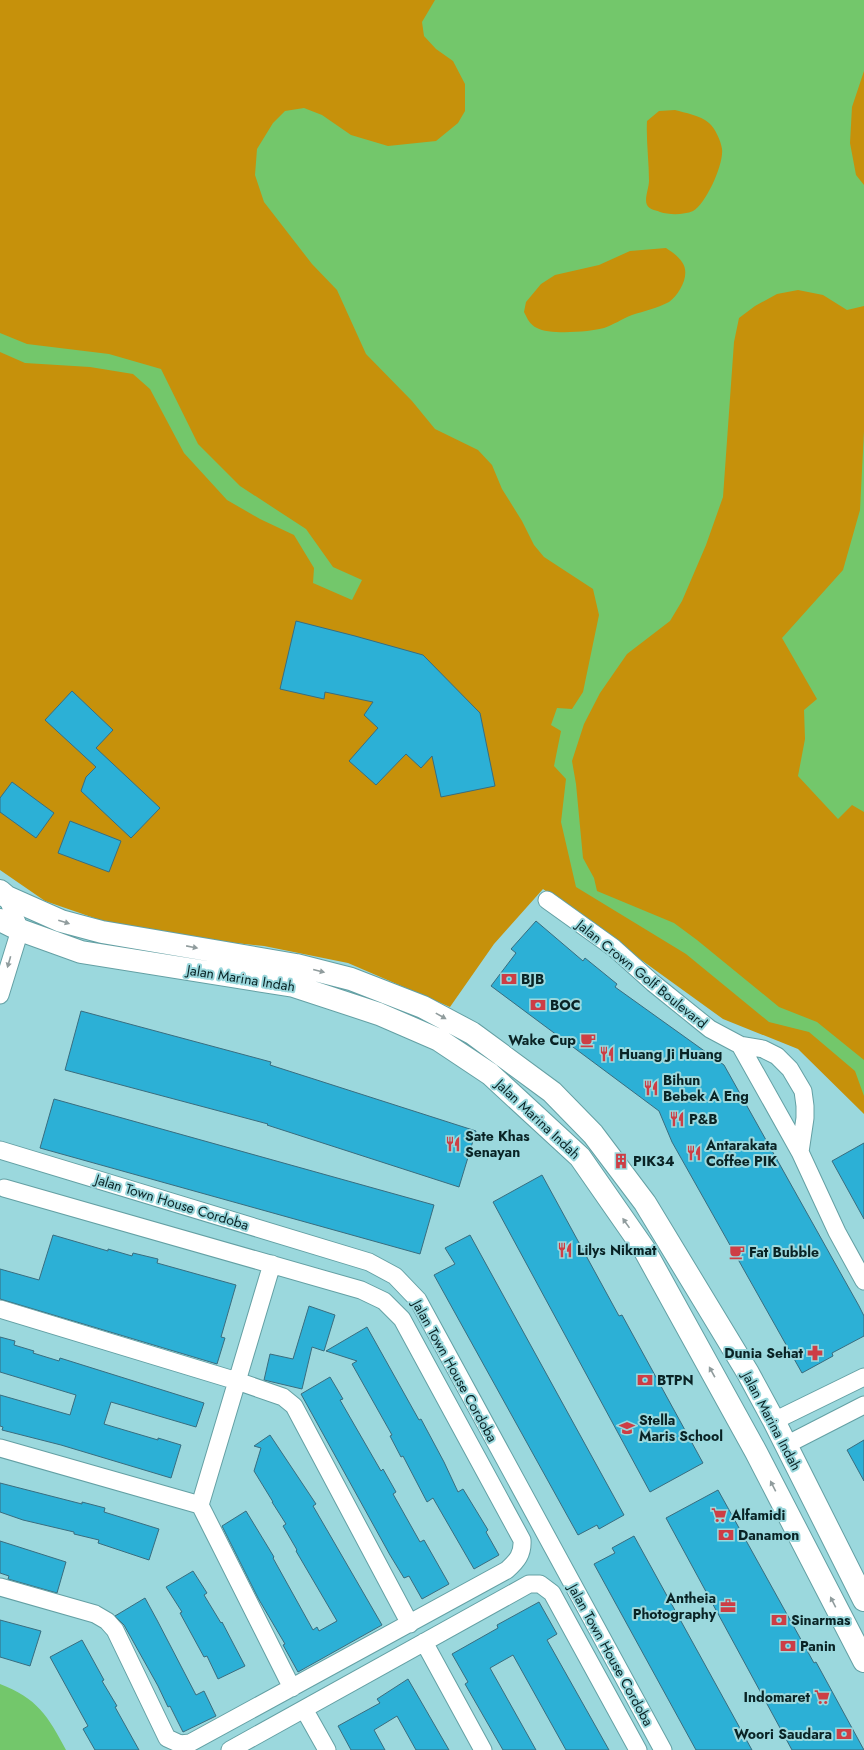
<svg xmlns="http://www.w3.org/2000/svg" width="864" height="1750" font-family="Jost,sans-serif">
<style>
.green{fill:#c6910b}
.water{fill:#73c76b;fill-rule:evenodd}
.building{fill:#2cb0d6;stroke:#396d7f}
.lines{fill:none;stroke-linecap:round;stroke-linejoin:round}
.street-casing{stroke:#64a0a4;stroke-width:19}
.secondary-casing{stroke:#64a0a4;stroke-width:24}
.street{stroke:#fff;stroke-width:17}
.secondary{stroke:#fff;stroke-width:22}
.oneway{fill:#909c9d}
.labels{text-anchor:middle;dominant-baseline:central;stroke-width:4;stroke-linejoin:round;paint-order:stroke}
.street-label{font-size:14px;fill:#092325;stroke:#9bd8dd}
.poi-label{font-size:14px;font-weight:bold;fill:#092325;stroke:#9bd8dd;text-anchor:start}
</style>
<rect width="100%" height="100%" fill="#9bd8dd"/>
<path class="green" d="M0,0H864V1114L798,1049L723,1019L543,889L494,944L450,1007L348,963L264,946L217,941L194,936L132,931L45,901L0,870Z"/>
<path class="water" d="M435,0H864V71L852,107L850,143L856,175L864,185V306L847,310L823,295L798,290L777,294L755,306L739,318L734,342L723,497L706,545L682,601L670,621L627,654L600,693L584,724L572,761L576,784L583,858L594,878L597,891L674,923L697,940L779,1007L817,1022L864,1060V1096L855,1071L809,1032L769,1022L686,954L576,887L561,822L566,779L554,766L561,731L551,725L557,708L572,709L583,692L599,615L593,589L544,557L534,545L522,521L502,489L492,465L478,450L435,429L412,401L366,354L337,290L312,264L264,202L255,175L257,149L273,123L285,111L304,108L322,115L351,135L388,146L436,141L458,123L465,111V84L453,61L436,49L424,36L422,22ZM675,110C685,113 700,115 709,123C715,128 721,141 722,149C724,164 706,204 693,211C684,215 669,215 660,212C656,210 650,210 647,205C644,199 649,188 649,181C649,161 646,141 647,121L659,111ZM666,248C672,252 678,256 682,262C691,274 680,294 669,302C658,308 644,311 632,315C622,319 613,325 604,328C590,332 549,335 537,328C530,325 527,318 524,312L526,302L541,284L555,275L599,265L630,251Z
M0,333L27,344L109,354L161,369L198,444L240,486L306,529L333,567L362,580L352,600L313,583L314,568L294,535L260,519L227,500L184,453L150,389L133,374L90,367L25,363L0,352Z
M864,431V812L852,805L838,819L798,776L805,739L804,710L817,699L782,638L843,570L860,510Z
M0,1684C37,1698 48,1716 66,1750H0Z"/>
<path class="building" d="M296,621L355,636L423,655L480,713L495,786L441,797L432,756L421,768L406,754L376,785L349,761L378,728L364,715L373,702L325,692L324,699L280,689Z
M72,691L113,730L96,748L160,808L131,838L81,791L86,777L96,767L45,720Z
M12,782L54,813L36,838L0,812V798Z
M70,821L121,841L109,872L58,853Z
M536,921L583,961L585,958L617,984L615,987L724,1065L859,1306L864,1316V1336L832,1353L833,1356L802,1373L672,1142L659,1111L491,986L516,953L511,949Z
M81,1011L271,1062L270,1065L476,1131L459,1187L267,1125L268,1124L65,1070Z
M54,1099L434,1205L420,1254L40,1148Z
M864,1143V1219L832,1161Z
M542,1175L619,1316L622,1315L703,1463L650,1492L493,1202Z
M53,1235L108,1251V1249L132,1256L133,1253L158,1259L157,1263L236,1285L221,1337L225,1338L217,1364L0,1299V1269L39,1280Z
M470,1235L624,1515L599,1529L597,1525L578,1535L434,1275L455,1264L445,1248Z
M309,1306L335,1315L324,1351L312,1347L302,1389L264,1380L270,1354L293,1359Z
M367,1327L419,1420L421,1419L444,1462L458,1492L463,1489L488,1530L486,1532L499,1555L474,1569L433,1498L427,1502L403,1456L401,1457L390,1436L392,1435L352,1364L357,1361L326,1351Z
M0,1337L15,1341L14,1345L34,1351L33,1353L59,1361L60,1358L204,1403L196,1427L111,1402L104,1424L158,1440V1438L181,1445L171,1478L61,1445L2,1430L3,1427L0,1426V1395L70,1415L76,1395L0,1372Z
M330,1377L343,1399L340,1400L381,1471L383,1469L396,1492L393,1494L420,1542L424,1540L449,1584L422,1599L409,1576L404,1578L390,1555L301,1394Z
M270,1435L316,1504L313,1506L327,1530L382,1625L298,1672L283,1645L285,1644L258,1598L222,1526L246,1511L274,1557L273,1558L313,1630L317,1627L319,1631L337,1621L296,1551L297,1550L283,1526L286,1524L272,1502H273L254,1471L261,1448L254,1446Z
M864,1440V1481L847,1450Z
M0,1483L82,1504V1502L105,1508L104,1512L159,1529L149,1560L98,1543L99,1540L74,1534V1532L23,1520L0,1512Z
M718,1490L814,1663L816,1662L864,1750H792L666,1518Z
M634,1536L752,1750H696L594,1564L615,1553L612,1548Z
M0,1541L66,1562L57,1593L8,1579L9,1576L0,1573Z
M193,1571L207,1593L204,1595L221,1623L222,1622L245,1666L218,1679L207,1656L204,1657L180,1613L182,1612L166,1587Z
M145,1598L157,1620L196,1695L204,1691L216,1716L183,1732L170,1706L168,1707L158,1686L124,1625L115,1616Z
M539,1602L557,1634L547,1640L609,1750H566L513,1655L490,1668L536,1750H503L465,1684L468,1682L452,1654L498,1628L497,1625Z
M0,1620L41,1631L30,1666L0,1657Z
M82,1640L104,1680L102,1681L117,1706L115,1707L139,1750H95L83,1729L88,1726L50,1657Z
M408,1679L449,1750H416L397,1716L374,1730L385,1750H351L338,1726L380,1703L377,1699Z"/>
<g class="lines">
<defs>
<path id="street" d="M547,900L614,948L653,983L710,1029L740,1045L763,1049L777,1056L790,1069L803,1091L805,1106V1118L800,1152L837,1232L864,1281
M0,995L20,930L7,897
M740,1045L800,1152
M0,1150L369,1262L395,1276L418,1300L663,1750
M0,1309L237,1381L283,1397L294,1406L410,1624
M774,1421L864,1377
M786,1445L864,1405
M0,1448L200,1505L272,1264
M200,1505L292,1688
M0,1587L95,1614L107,1621L115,1630L167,1738L180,1744L190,1743L507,1570C517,1561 523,1554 522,1540L402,1319L384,1301L361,1290L4,1188
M424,1642L483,1750
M304,1709L327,1750
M230,1750L529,1584H540L552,1593L638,1750"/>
<path id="secondary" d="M0,891L7,897L61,921L102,932L296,965L351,979L423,1007L472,1033L552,1092L593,1134L645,1203L748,1373L774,1421L864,1600
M0,920L20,930L81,952L294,986L379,1014L439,1040L490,1074L580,1157L644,1249L756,1452L864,1661"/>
</defs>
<use href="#street" class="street-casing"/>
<use href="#secondary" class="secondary-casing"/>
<use href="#street" class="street"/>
<use href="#secondary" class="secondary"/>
</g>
<defs><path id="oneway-solid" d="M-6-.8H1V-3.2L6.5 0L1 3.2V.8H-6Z"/></defs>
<g class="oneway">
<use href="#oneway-solid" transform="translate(64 922) rotate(17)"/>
<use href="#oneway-solid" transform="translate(192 947) rotate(11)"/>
<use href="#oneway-solid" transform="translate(9 962) rotate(106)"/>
<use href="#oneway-solid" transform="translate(319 971) rotate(14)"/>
<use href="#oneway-solid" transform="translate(441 1016) rotate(29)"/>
<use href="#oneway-solid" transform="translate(626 1223) rotate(-125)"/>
<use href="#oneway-solid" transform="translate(712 1372) rotate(-119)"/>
<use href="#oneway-solid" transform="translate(773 1486) rotate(-117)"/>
<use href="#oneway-solid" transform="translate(833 1602) rotate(-117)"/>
</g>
<defs>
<symbol id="bank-bare" viewBox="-9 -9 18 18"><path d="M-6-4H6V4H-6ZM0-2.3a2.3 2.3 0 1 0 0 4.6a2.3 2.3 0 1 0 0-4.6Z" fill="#cd3e45" stroke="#9bd8dd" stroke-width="2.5" paint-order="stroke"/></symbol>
<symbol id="cafe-bare" viewBox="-9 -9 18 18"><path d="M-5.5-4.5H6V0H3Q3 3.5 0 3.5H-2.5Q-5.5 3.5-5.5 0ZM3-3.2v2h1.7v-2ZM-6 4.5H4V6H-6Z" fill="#cd3e45" stroke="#9bd8dd" stroke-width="2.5" paint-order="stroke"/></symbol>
<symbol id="restaurant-bare" viewBox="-9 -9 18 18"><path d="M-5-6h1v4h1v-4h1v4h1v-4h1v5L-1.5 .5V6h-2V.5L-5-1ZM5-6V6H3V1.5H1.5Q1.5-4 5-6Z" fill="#cd3e45" stroke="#9bd8dd" stroke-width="2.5" paint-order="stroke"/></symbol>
<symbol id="building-bare" viewBox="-9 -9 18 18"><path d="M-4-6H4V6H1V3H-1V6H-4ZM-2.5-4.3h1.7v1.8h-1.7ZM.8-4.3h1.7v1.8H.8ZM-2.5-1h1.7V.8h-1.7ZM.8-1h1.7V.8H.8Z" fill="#cd3e45" stroke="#9bd8dd" stroke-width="2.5" paint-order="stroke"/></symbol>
<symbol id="pharmacy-bare" viewBox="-9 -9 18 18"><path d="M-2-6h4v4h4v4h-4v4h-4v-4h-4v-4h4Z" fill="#cd3e45" stroke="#9bd8dd" stroke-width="2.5" paint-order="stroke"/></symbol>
<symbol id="school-bare" viewBox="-9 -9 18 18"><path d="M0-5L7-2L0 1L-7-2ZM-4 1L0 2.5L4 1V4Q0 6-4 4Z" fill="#cd3e45" stroke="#9bd8dd" stroke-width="2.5" paint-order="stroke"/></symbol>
<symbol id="supermarket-bare" viewBox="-9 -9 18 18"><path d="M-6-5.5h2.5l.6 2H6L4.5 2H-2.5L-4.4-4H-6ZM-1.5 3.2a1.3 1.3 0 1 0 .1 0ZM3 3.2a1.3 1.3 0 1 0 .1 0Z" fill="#cd3e45" stroke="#9bd8dd" stroke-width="2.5" paint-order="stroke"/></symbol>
<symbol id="office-bare" viewBox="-9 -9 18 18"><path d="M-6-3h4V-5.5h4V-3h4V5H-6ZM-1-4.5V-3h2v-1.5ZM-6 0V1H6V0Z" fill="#cd3e45" stroke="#9bd8dd" stroke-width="2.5" paint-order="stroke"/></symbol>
</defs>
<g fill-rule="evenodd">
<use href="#bank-bare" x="498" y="968" width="22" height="22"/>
<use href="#bank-bare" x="527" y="994" width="22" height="22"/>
<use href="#cafe-bare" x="577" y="1029" width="22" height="22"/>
<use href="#restaurant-bare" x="596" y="1043" width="22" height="22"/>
<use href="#restaurant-bare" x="640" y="1077" width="22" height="22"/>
<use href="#restaurant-bare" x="666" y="1108" width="22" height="22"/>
<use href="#restaurant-bare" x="442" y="1133" width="22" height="22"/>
<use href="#restaurant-bare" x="683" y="1142" width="22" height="22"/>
<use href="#building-bare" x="610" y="1150" width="22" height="22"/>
<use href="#restaurant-bare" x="554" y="1239" width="22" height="22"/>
<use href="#cafe-bare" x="726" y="1241" width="22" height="22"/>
<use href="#pharmacy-bare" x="804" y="1342" width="22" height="22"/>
<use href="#bank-bare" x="634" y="1369" width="22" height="22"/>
<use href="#school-bare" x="616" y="1417" width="22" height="22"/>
<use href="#supermarket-bare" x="708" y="1504" width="22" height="22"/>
<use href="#bank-bare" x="715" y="1524" width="22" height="22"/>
<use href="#office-bare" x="717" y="1595" width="22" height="22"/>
<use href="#bank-bare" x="768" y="1609" width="22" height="22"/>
<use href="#bank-bare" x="777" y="1635" width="22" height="22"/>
<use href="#supermarket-bare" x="811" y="1686" width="22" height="22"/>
<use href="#bank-bare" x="833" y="1723" width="22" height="22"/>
</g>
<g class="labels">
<g class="street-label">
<text transform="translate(642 974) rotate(39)">Jalan Crown Golf Boulevard</text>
<text transform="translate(241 978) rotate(9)">Jalan Marina Indah</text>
<text transform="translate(538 1119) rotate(43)">Jalan Marina Indah</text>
<text transform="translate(172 1202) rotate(17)">Jalan Town House Cordoba</text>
<text transform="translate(455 1371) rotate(61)">Jalan Town House Cordoba</text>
<text transform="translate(772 1421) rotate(62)">Jalan Marina Indah</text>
<text transform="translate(611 1655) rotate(61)">Jalan Town House Cordoba</text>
</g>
<g class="poi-label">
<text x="521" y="979">BJB</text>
<text x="550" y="1005">BOC</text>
<text x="576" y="1040" text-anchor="end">Wake Cup</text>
<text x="619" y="1054">Huang Ji Huang</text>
<text x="663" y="1080">Bihun<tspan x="663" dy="16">Bebek A Eng</tspan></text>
<text x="689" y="1119">P&amp;B</text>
<text x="465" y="1136">Sate Khas<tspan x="465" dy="16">Senayan</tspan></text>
<text x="706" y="1145">Antarakata<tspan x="706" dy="16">Coffee PIK</tspan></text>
<text x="633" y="1161">PIK34</text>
<text x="577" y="1250">Lilys Nikmat</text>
<text x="749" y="1252">Fat Bubble</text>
<text x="803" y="1353" text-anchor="end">Dunia Sehat</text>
<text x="657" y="1380">BTPN</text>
<text x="639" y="1420">Stella<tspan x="639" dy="16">Maris School</tspan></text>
<text x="731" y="1515">Alfamidi</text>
<text x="738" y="1535">Danamon</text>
<text x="716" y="1598" text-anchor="end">Antheia<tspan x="716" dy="16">Photography</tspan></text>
<text x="791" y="1620">Sinarmas</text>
<text x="800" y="1646">Panin</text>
<text x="810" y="1697" text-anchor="end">Indomaret</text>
<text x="832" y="1734" text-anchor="end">Woori Saudara</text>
</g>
</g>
</svg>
